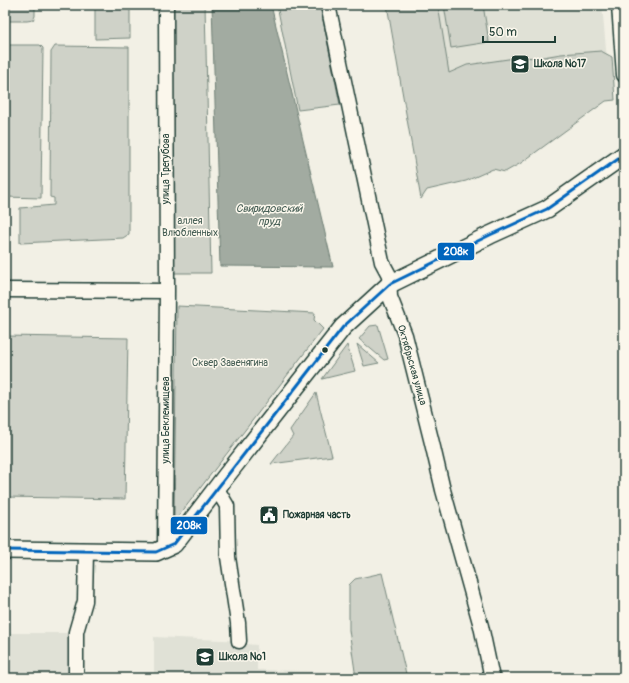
<svg xmlns="http://www.w3.org/2000/svg" width="629" height="683" font-family="Pangolin,sans-serif">
<style>
.built{fill:#e0e1d6}
.green{fill:#cfd2c8;stroke:#77887e}
.water{fill:#a2aba1;stroke:#6e7f75}
.lines{fill:none;stroke-linecap:round;stroke-linejoin:round}
.minor-casing{stroke:#1f3d34;stroke-width:17}
.major-casing{stroke:#1f3d34;stroke-width:20}
.minor{stroke:#fbf7ec;stroke-width:14}
.major{stroke:#fbf7ec;stroke-width:17}
.bus-1-casing{stroke:#fbf7ec;stroke-width:6}
.bus-1{stroke:#0065bd;stroke-width:3}
.bus-dot{fill:#1f3d34;stroke:#fbf7ec;stroke-width:1.5}
.labels{text-anchor:middle;dominant-baseline:central;stroke-width:3;stroke-linejoin:round;paint-order:stroke}
.poi-label{font-size:10px;font-weight:bold;fill:#1f3d34;stroke:#fbf7ec;text-anchor:start}
.street-label{font-size:10px;fill:#1f3d34;stroke:#fbf7ec}
.park-label{font-size:10px;fill:#425b52;stroke:#fbf7ec}
.water-label{font-size:11px;font-style:italic;fill:#465e55;stroke:#fbf7ec}
.line-badge{stroke:#fbf7ec;stroke-width:1.5}
.badge-label{font-size:11px;text-anchor:middle;font-weight:bold;fill:#fff}
</style>
<rect width="100%" height="100%" fill="#f2f0e5"/>
<filter id="ink" filterUnits="userSpaceOnUse"><feTurbulence type="fractalNoise" baseFrequency=".025" numOctaves="2"/><feDisplacementMap in="SourceGraphic" scale="8" xChannelSelector="R" yChannelSelector="G"/><feConvolveMatrix kernelMatrix="1 2 1 2 8 2 1 2 1" color-interpolation-filters="sRGB"/></filter>
<g filter="url(#ink)">
<path class="built" d="M433,5H602L607,60L450,118Z
M5,633H68V678H5Z
M154,637L245,641V644L257,645V670L343,672L369,678H154Z"/>
<path class="green" d="M5,5H35V16L33,20L27,21H5Z
M95,5H130V38L95,39Z
M169,5H205L211,273H169Z
M277,5H320L340,105L298,110Z
M387,5H438L449,73L467,65L522,57L537,58L561,54L601,51L612,57L615,100L606,101L521,163L505,172L493,169L466,181L427,190L421,199Z
M444,5H483L489,42L451,48Z
M5,45H40L43,48L41,198L5,197Z
M55,46L129,47V234L123,238L20,243V208L54,205V198L50,197L51,52Z
M177,306L315,313L314,320L323,329L174,522Z
M378,325L388,359L384,360L359,339L370,326Z
M5,336L128,338L125,499L5,497Z
M357,344L379,363L364,366Z
M347,345L355,371L322,379Z
M316,393L332,456L271,464L293,436L290,430Z
M382,573L407,678H356L349,630V585L355,579Z
M464,673L480,674V678H465Z"/>
<path class="water" d="M212,5H271L333,267L220,266Z"/>
<g class="lines">
<defs>
<path id="minor" d="M328,5L382,262L389,275L390,297L405,335L432,443L443,490L481,626L492,678
M619,5L624,75
M5,290L167,291
M217,489L227,506L228,557L238,623L239,641
M165,549L167,291L166,5
M76,678V632L85,601L86,551"/>
<path id="major" d="M5,550L156,552L174,544L226,476L343,327L390,284L490,235L547,209L624,155"/>
</defs>
<use href="#minor" class="minor-casing"/>
<use href="#major" class="major-casing"/>
<use href="#minor" class="minor"/>
<use href="#major" class="major"/>
<defs>
<path id="bus-1" d="M5,550L156,552L174,544L343,327L390,284L490,235L547,209L624,155"/>
</defs>
<use href="#bus-1" class="bus-1-casing"/>
<use href="#bus-1" class="bus-1"/>
</g>
</g>
<defs>
<symbol id="school-square" viewBox="-11 -11 22 22"><rect x="-9" y="-9" width="18" height="18" rx="4" fill="#1f3d34" stroke="#fbf7ec"/><path d="M0-5L7-2L0 1L-7-2ZM-4 1L0 2.5L4 1V4Q0 6-4 4Z" fill="#fff"/></symbol>
<symbol id="civic-square" viewBox="-11 -11 22 22"><rect x="-9" y="-9" width="18" height="18" rx="4" fill="#1f3d34" stroke="#fbf7ec"/><path d="M-.6-6.5H3V-4.5H.6V-3L4-1V1h2V6H-6V1h2V-1L-.6-3ZM-1.2 2.5V6h2.4V2.5Z" fill="#fff"/></symbol>
</defs>
<g fill-rule="evenodd">
<use href="#school-square" x="509" y="53" width="22" height="22"/>
<use href="#civic-square" x="258" y="504" width="22" height="22"/>
<use href="#school-square" x="194" y="646" width="22" height="22"/>
</g>
<circle class="bus-dot" cx="325" cy="350" r="3.5"/>
<g class="labels">
<g class="poi-label">
<text x="534" y="64">Школа №17</text>
<text x="283" y="515">Пожарная часть</text>
<text x="219" y="657">Школа №1</text>
</g>
<g class="street-label">
<text transform="translate(166 169) rotate(-90)">улица Трегубова</text>
<text transform="translate(412 365) rotate(74)">Октябрьская улица</text>
<text transform="translate(166 420) rotate(-90)">улица Беклемищева</text>
</g>
<g class="park-label">
<text x="190" y="221">аллея<tspan x="190" dy="12">Влюбленных</tspan></text>
<text x="230" y="363">Сквер Завенягина</text>
</g>
<g class="water-label">
<text x="269" y="208">Свиридовский<tspan x="269" dy="13">пруд</tspan></text>
</g>
</g>
<g class="line-badge">
<rect x="437" y="242" width="38" height="19" rx="4" fill="#0065bd"/>
<rect x="170" y="516" width="38" height="19" rx="4" fill="#0065bd"/>
</g>
<g class="badge-label">
<text x="456" y="255">208к</text>
<text x="189" y="529">208к</text>
</g>
<rect width="629" height="683" fill="none" stroke="#fbf7ec" stroke-width="20"/>
<rect x="10" y="10" width="609" height="663" fill="none" stroke="#1f3d34" stroke-width="1.5" filter="url(#ink)"/>
<path d="M483 36v6h72v-6" fill="none" stroke="#1f3d34" stroke-width="2"/>
<text x="489" y="36" font-size="12" fill="#1f3d34" stroke="#fbf7ec" stroke-width="3" paint-order="stroke">50 m</text>
</svg>
